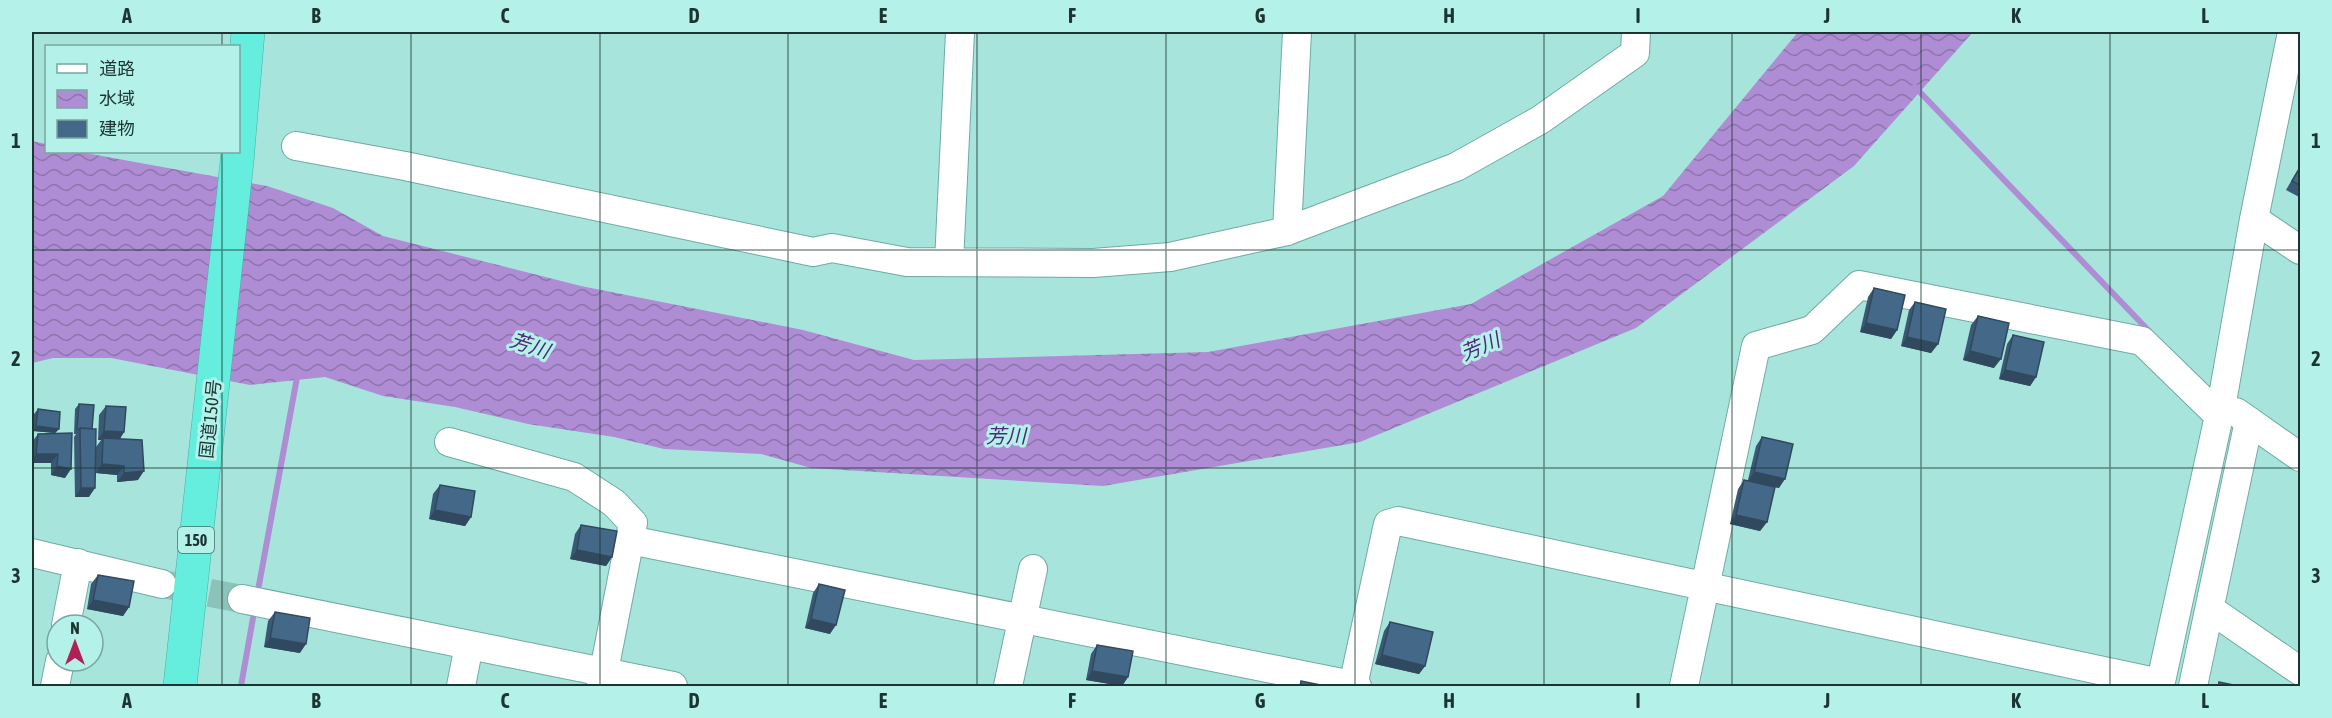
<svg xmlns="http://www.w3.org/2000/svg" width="2332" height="718" font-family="'Asap Condensed','Noto Sans JP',sans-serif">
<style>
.water{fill:url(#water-waves)}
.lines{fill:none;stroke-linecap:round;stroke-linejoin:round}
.stream{stroke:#ae8dd5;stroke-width:6}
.minor-tunnel{stroke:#8bc2ba;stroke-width:28;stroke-dasharray:28 14;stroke-linecap:butt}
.minor-casing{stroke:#6faba3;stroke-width:30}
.highway-casing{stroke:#4bada2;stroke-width:34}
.minor{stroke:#fff;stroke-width:28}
.highway{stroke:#65edde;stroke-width:33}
.wall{fill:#3a5974}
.shaded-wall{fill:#30495e}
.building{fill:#446887;stroke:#30495e;stroke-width:1.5}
.grid{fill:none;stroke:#1c3532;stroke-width:1.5;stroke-opacity:0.55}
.labels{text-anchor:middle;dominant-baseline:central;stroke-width:6;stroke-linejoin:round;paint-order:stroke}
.shield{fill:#b4f2e9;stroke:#4a6e69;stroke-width:1.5}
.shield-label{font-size:16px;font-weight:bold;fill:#1c3532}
.street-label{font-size:18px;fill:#1c3532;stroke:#b4f2e9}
.water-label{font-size:20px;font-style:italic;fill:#522579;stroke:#b4f2e9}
.neatline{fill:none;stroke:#1c3532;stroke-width:2}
.grid-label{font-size:20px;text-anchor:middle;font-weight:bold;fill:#1c3532}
</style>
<defs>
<pattern id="water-waves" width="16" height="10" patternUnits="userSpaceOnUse" patternTransform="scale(1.5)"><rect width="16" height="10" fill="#ae8dd5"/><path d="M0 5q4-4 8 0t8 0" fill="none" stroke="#8d74ad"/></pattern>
</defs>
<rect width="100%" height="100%" fill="#a7e5dc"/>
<path class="water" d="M1798,32H1973L1854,166L1636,328L1360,442L1103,486L811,468L761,454L664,449L614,437L528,424L455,407L383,396L325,377L250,385L111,358H53L32,363V141L46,144V152H80L267,186L333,208L383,236L581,286L803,330L914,360L1208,352L1471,304L1663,196Z"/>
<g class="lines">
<path class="stream" d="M1915,87L2149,331
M259,585L298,372
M241,686L253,618"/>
<path class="minor-tunnel" d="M168,585L242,599"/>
<defs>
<path id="minor" d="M296,146L405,166L813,252L832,248L907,262L1093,263L1170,257L1287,231L1456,167L1540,120L1635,53L1636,32
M2254,219L2300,250
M1287,231L1297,32
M949,262L960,32
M2236,412L2300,457
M449,442L574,477L614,503L633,523L601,686
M630,540L1357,686
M32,553L162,584
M242,599L673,686
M2210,609L2300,671
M66,625L78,563
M55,686L60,661
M461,686L469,645
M1008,686L1033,569
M1353,686L1388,524L1398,521L2160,683
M1684,686L1756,346L1812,330L1859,285L2142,341L2218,415
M2160,686L2222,402L2254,219L2292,32
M2193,686L2249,421"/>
<path id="highway" d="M238,149L248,32
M180,686L238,152"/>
</defs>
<use href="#minor" class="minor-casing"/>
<use href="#highway" class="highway-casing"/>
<use href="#minor" class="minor"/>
<use href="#highway" class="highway"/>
</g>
<path class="wall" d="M2301,164V198L2286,190Z
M1874,288L1897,330L1891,339L1860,332L1868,297Z
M1915,302L1938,344L1931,353L1901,346L1909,310Z
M1978,316L1994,368L1963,360L1971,325Z
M2013,335L2036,377L2030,386L1999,379L2007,344Z
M79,404L89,497H75L74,437L76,434H74L75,409Z
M106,406L124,432L120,439L138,480L117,482V475L96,473V447L101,440H98L99,415Z
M38,409L59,429L55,433L33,431L34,414Z
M72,433L65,478L51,475V463H32V442L38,434Z
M1762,437L1779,488L1775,487L1767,522L1760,531L1730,524L1738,489L1744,480H1748L1756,446Z
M440,485L471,517L465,526L429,519L433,494Z
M581,525L612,557L606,566L570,559L575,534Z
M98,575L129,607L123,616L87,609L91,584Z
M819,584L830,634L805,628L813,593Z
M275,612L300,653L264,647L268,621Z
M1390,622L1425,666L1419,674L1375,664L1384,631Z
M1097,645L1128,677L1122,686L1086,680L1091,654Z"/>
<path class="shaded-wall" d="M1866,323L1897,330L1891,339L1860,332Z
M1907,337L1938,344L1931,353L1901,346Z
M1970,351L2001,359L1994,368L1963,360Z
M2005,370L2036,377L2030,386L1999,379Z
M36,426L59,429L55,433L33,431Z
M104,431L124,432L118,441L103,438L101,440H98Z
M36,454H58L51,463H32V461Z
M102,464L124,466L117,475L96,473Z
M57,466L71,469L65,478L51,475Z
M144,471L138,480L117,482L124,473Z
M1754,472L1785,479L1779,488L1748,481Z
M81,488H95L89,497H75Z
M435,510L471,517L465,526L429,519Z
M1736,515L1767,522L1760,531L1730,524Z
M577,550L612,557L606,566L570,559Z
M93,600L129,607L123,616L87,609Z
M811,619L836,625L830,634L805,628Z
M270,638L306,644L300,653L264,647Z
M1382,655L1425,666L1419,674L1375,664Z
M1092,671L1128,677L1122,686L1086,680Z"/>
<path class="building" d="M2301,166V186L2292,181Z
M1874,288L1905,295L1897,330L1866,323Z
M1915,302L1946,309L1938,344L1907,337Z
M1978,316L2009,323L2001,359L1970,351Z
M2013,335L2044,342L2036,377L2005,370Z
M79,404L94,405L92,429L80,428V430L77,429Z
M106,406L126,407L124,432L104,431Z
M38,409L60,412L59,429L36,426Z
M80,428L96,429L95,488H81Z
M72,433L71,469L57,466L58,454H36L38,434Z
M1762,437L1793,444L1785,479L1754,472Z
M103,438L142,440L144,471L124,473V466L102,464Z
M1744,480L1775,487L1767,522L1736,515Z
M440,485L475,491L471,517L435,510Z
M581,525L617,531L612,557L577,550Z
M98,575L134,581L129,607L93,600Z
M819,584L845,590L836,625L811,619Z
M275,612L310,618L306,644L270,638Z
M1390,622L1433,632L1425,666L1382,655Z
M1097,645L1133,651L1128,677L1092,671Z
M1301,681L1330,687H1300Z
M2219,682L2243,687H2218Z"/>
<path class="grid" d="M222,32V46M411,32V686M600,32V686M788,32V686M977,32V686M1166,32V686M1355,32V686M1544,32V686M1732,32V686M1921,32V686M2110,32V686M222,152V686M32,250H2300M32,468H2300"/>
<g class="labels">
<rect class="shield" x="178" y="527" width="36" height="26" rx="4.5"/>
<g class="shield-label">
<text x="196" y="540">150</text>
</g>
<g class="street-label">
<text transform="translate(210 419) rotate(-84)">国道150号</text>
</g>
<g class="water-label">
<text transform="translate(530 345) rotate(18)">芳川</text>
<text transform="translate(1480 346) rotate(-23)">芳川</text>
<text x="1006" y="435">芳川</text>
</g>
</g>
<rect width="2332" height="718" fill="none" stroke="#b4f2e9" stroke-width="66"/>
<rect x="45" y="45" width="195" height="108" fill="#b4f2e9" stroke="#77a6a0" stroke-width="1.5"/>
<rect x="57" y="64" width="30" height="9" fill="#ffffff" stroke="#77a6a0" stroke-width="1.5"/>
<text x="99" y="75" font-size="18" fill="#1c3532">道路</text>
<rect x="57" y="90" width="30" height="18" fill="url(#water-waves)" stroke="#77a6a0" stroke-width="1.5"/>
<text x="99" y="105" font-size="18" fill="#1c3532">水域</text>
<rect x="57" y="120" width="30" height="18" fill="#446887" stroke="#77a6a0" stroke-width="1.5"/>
<text x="99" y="135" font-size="18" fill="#1c3532">建物</text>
<g transform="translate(75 643)"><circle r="28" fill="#b4f2e9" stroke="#77a6a0" stroke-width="1.5"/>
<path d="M0-4.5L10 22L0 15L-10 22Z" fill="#b02056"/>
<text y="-9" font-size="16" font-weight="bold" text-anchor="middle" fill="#1c3532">N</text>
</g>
<rect x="33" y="33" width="2266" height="652" class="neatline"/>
<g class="grid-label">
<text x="127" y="23">A</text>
<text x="316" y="23">B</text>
<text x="505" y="23">C</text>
<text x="694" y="23">D</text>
<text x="883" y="23">E</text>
<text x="1072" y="23">F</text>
<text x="1260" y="23">G</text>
<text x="1449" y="23">H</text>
<text x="1638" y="23">I</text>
<text x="1827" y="23">J</text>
<text x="2016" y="23">K</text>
<text x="2205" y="23">L</text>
<text x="16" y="148">1</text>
<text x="2316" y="148">1</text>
<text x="16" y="366">2</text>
<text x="2316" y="366">2</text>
<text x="16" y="583">3</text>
<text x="2316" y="583">3</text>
<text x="127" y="708">A</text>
<text x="316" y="708">B</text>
<text x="505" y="708">C</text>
<text x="694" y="708">D</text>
<text x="883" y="708">E</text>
<text x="1072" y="708">F</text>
<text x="1260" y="708">G</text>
<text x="1449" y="708">H</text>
<text x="1638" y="708">I</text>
<text x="1827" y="708">J</text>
<text x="2016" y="708">K</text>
<text x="2205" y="708">L</text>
</g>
</svg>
